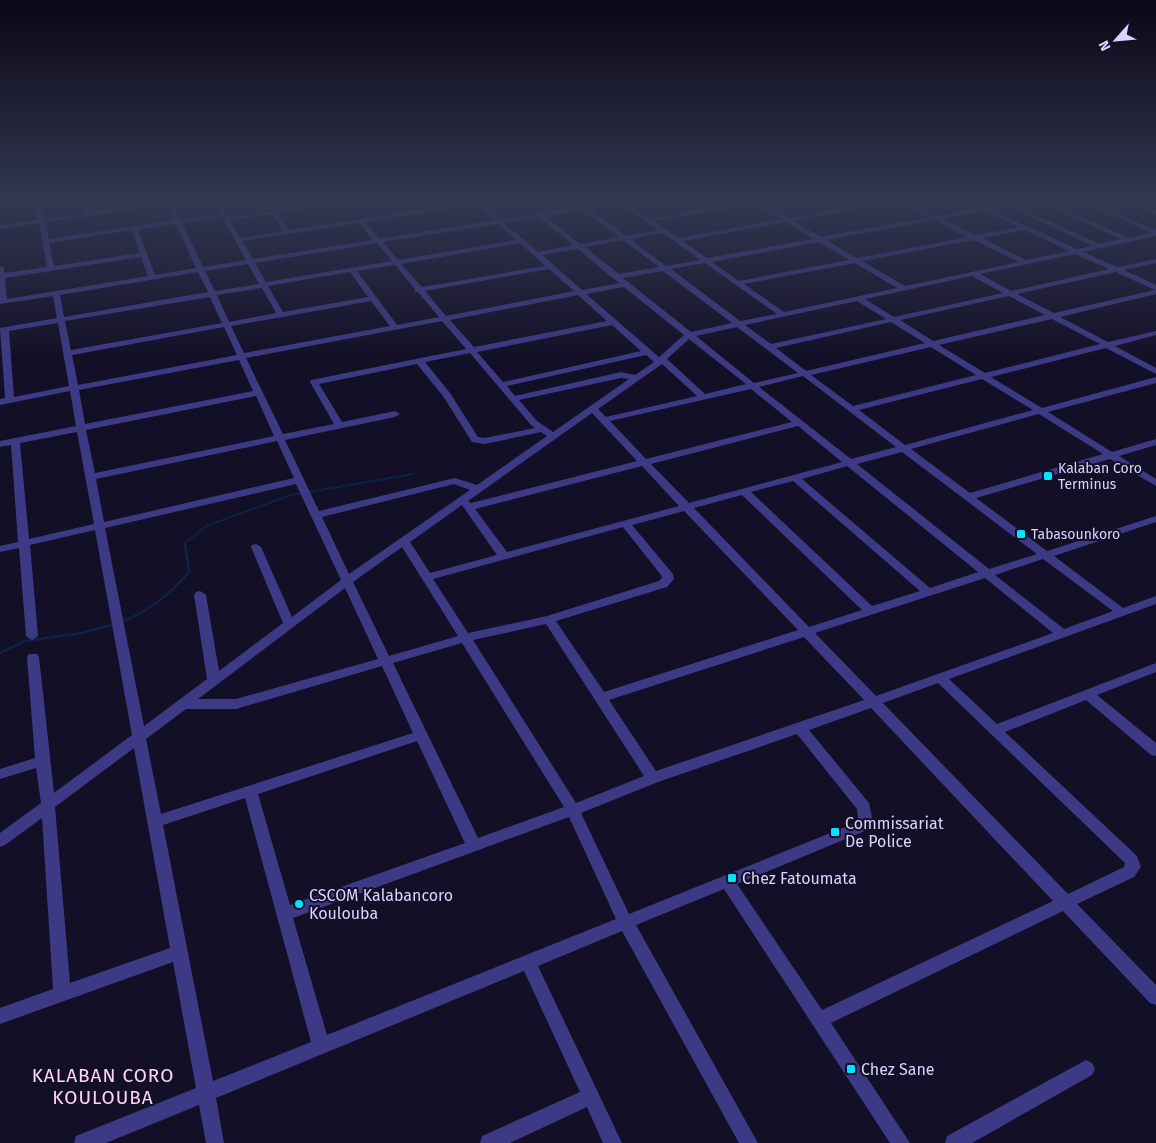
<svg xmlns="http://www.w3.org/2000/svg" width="1156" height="1143" font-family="'Fira Sans',sans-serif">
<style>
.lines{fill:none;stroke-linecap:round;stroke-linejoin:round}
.stream-far1{stroke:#0c2248;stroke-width:2}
.stream{stroke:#0c2248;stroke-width:2.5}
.minor{fill:#3d3a85;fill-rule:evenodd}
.poi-dot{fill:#00e5ff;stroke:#130f26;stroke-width:2}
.labels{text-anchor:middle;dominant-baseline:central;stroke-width:4;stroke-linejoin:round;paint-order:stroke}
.poi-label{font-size:14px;fill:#d9d4ff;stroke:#130f26;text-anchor:start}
.near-poi-label{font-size:16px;fill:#d9d4ff;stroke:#130f26;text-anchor:start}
.near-quarter-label{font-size:19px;letter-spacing:1px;fill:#ffd6f0;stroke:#130f26}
</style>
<rect width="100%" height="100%" fill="#130f26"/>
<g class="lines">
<path class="stream-far1" d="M309,492L413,474
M185,546V543L206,526L291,495L303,493"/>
<path class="stream" d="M121,622C149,612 170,594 189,572L185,544
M0,653L25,641L82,633L114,624"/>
<path class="minor" d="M31,200H37L44,219L84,213L77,200H83L90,212L171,200L180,219L220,214L212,200H218L228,217L270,211L263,200H269L276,210L341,200H357L278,213L289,230L483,200H498L483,204L501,219L579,207L571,200H578L586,206L617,200H636L628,203L650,218L750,201L749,200H771L762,203L788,218L888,200H904L936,216L978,208L962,200H970L1077,249L1093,246L994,200H1002L1100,244L1121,239L1034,200H1042L1129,238L1152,233L1078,200H1086L1156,230V236L1083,252L1117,267L1156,259V263L1124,270L1156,285V294L1060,317L1108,342L1156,331V335L1115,346L1156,368V374L1106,348L991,377L1042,408L1156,377V383L1048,412L1112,452L1156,439V445L1119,456L1156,479V486L1110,459L976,498L1047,551L1156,516V522L1054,556L1123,608L1156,596V604L949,679L997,724L1156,663V672L1097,695L1156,743V756L1151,755L1086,700L1005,732L1137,856L1141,867L1134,877L1077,904L1156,985V1005L1150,1003L1063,911L831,1023L910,1143H890L724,889L636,925L758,1143H739L622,931L538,966L622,1143H603L587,1107L510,1143H480L482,1136L580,1092L524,971L216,1098L224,1143H206L199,1105L106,1143H74L76,1136L196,1088L173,962L0,1024V1008L53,989L42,818L5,845L0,847V833L41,803L36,768L0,779V769L35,758L27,657L29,654H37L39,657L54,793L132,735L95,530L30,545L38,636L32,640L26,636L19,548L0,552V546L18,542L11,445L0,447V441L76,426L70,391L0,405V399L5,398L0,328L57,318L53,296L0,304V266L4,268V273L47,267L39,223L0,229V225L38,220ZM898,202L929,217L821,237L793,221ZM621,204L658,230L626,236L590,209ZM755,204L781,219L678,238L654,221ZM167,205L174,220L49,239L46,222ZM476,205L494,220L380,239L365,222ZM583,210L619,237L580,244L545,216ZM984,211L1019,227L976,235L942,219ZM272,214L283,231L240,238L230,220ZM222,217L246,260L203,267L182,223ZM539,217L573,245L538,252L504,223ZM935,220L968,237L857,258L826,240ZM786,222L813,239L707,258L683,241ZM359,223L373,240L253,259L242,241ZM176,224L196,268L155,275L138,230ZM498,224L516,240L398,260L383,242ZM132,230L140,253L54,266L49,243ZM1025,230L1069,251L1026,260L982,238ZM663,233L700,260L666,266L630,239ZM623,240L659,267L619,274L585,247ZM974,240L1019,262L905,286L862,261ZM819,242L849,260L739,281L712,262ZM377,243L392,261L266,282L255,263ZM520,243L545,266L422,287L401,264ZM578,249L614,279L620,283L582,290L542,255ZM1075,254L1109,269L1011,291L980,274ZM141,257L148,276L7,299L5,278ZM705,263L777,314L740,321L671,269ZM855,263L897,288L784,312L744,284ZM248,264L259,284L215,291L205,271ZM395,265L415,289V292H418L439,317L397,325L357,271ZM549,269L574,291L446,316L425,291ZM663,271L732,323L691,332L623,278ZM198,272L208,292L64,317L60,295ZM350,272L368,297L283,312L268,286ZM1116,272L1155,290L1054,313L1017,294ZM972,276L1003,293L894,317L865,299ZM624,287L684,335L659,357L586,294ZM262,288L276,313L229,322L217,295ZM578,295L607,321L474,347L450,320ZM1009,296L1045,315L933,341L900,320ZM210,297L222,323L71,350L65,321ZM371,301L390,326L244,353L231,326ZM857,301L886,319L771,344L745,325ZM1052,319L1100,344L985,373L939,345ZM442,321L466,349L311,380L310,382L334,424L283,434L246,358ZM891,322L925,343L806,371L776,348ZM58,323L69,386L14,397L9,331ZM612,325L641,351L503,382L477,352ZM224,327L237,355L78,385L72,355ZM737,327L798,373L754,383L696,336ZM689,339L746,384L705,394L667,359ZM931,347L976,375L853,406L811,375ZM470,353L531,425L535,428L485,438L478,437L450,393L425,362ZM646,355L654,362L635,375L621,372L515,396L507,386ZM239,360L253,391L85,424L79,390ZM417,364L443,396L472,442L485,444L541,432L547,436L477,485L455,478L319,511L285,440L395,417L400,414L395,411L342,422L319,384ZM662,364L697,396L606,417L598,409ZM803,376L896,447L851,459L759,387ZM621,378L629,379L553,432L537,421L519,400ZM982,379L1033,410L905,445L859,410ZM751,389L792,422L646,459L610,421ZM256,396L274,436L95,473L86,430ZM592,413L637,461L471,503L468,501ZM1039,414L1103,454L970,493L911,449ZM798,426L842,462L689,503L651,464ZM77,432L94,524L29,539L20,443ZM277,441L294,478L104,522L96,479ZM902,452L1037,554L989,569L857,464ZM642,466L679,506L507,552L475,509ZM847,466L978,572L930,588L802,479ZM793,481L920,591L872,606L751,492ZM296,484L341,580L292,617L261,547L256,544L252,545L251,547L283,623L219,671L206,595L200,591L196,592L194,595L207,679L144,726L105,528ZM454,484L470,490L349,574L322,517ZM742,495L862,610L809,627L694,508ZM462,505L497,555L430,573L410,542ZM684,511L798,630L604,692L556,621L667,587L674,579L673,574L632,525ZM623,527L661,575L662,578L659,581L547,616L468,633L433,579ZM402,547L458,636L389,656L353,582ZM1043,559L1113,611L1064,629L995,575ZM985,578L1053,633L876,696L815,633ZM345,588L378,659L236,699H198ZM546,624L644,776L576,803L473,640ZM804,637L864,700L656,771L609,700ZM462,643L564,807L478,838L393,663ZM382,666L413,733L161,814L146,739L186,709H236ZM938,683L1125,863L1124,867L1068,894L883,703ZM871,708L1053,901L822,1010L737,884L865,831L872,817L869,803L809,730ZM797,734L857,809L858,817L855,823L629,914L581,813L658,782ZM417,741L465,843L290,905L258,794ZM134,748L170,948L70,983L55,807ZM245,798L311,1042L213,1081L163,825ZM569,817L616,919L327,1035L293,918Z
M1123,200H1132L1156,210V214Z
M1086,1060L1092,1063L1095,1069L1092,1075L972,1143H945L947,1136Z"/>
</g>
<linearGradient id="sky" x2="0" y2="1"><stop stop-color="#0a0815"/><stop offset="0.56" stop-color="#333752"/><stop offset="1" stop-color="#333752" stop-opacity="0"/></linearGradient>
<rect width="1156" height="360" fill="url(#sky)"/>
<g class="poi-dot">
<rect x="1043" y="471" width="10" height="10" rx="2.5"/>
<rect x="1016" y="529" width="10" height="10" rx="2.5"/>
<rect x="830" y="827" width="10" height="10" rx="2.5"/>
<rect x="727" y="873" width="10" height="10" rx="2.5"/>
<circle cx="299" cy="904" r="5"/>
<rect x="846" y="1064" width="10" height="10" rx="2.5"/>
</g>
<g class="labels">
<g class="poi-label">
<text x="1058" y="468">Kalaban Coro<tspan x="1058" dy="16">Terminus</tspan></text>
<text x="1031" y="534">Tabasounkoro</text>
</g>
<g class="near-poi-label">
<text x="845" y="823">Commissariat<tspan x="845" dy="18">De Police</tspan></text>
<text x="742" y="878">Chez Fatoumata</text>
<text x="309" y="895">CSCOM Kalabancoro<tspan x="309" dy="18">Koulouba</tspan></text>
<text x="861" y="1069">Chez Sane</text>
</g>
<g class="near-quarter-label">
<text x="103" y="1075">KALABAN CORO<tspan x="103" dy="22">KOULOUBA</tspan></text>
</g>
</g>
<g transform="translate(1116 40) rotate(243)" stroke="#130f26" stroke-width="4" paint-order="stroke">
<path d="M0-4L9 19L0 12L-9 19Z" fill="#d9d4ff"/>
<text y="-8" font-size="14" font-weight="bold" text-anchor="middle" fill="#d9d4ff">N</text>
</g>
</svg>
